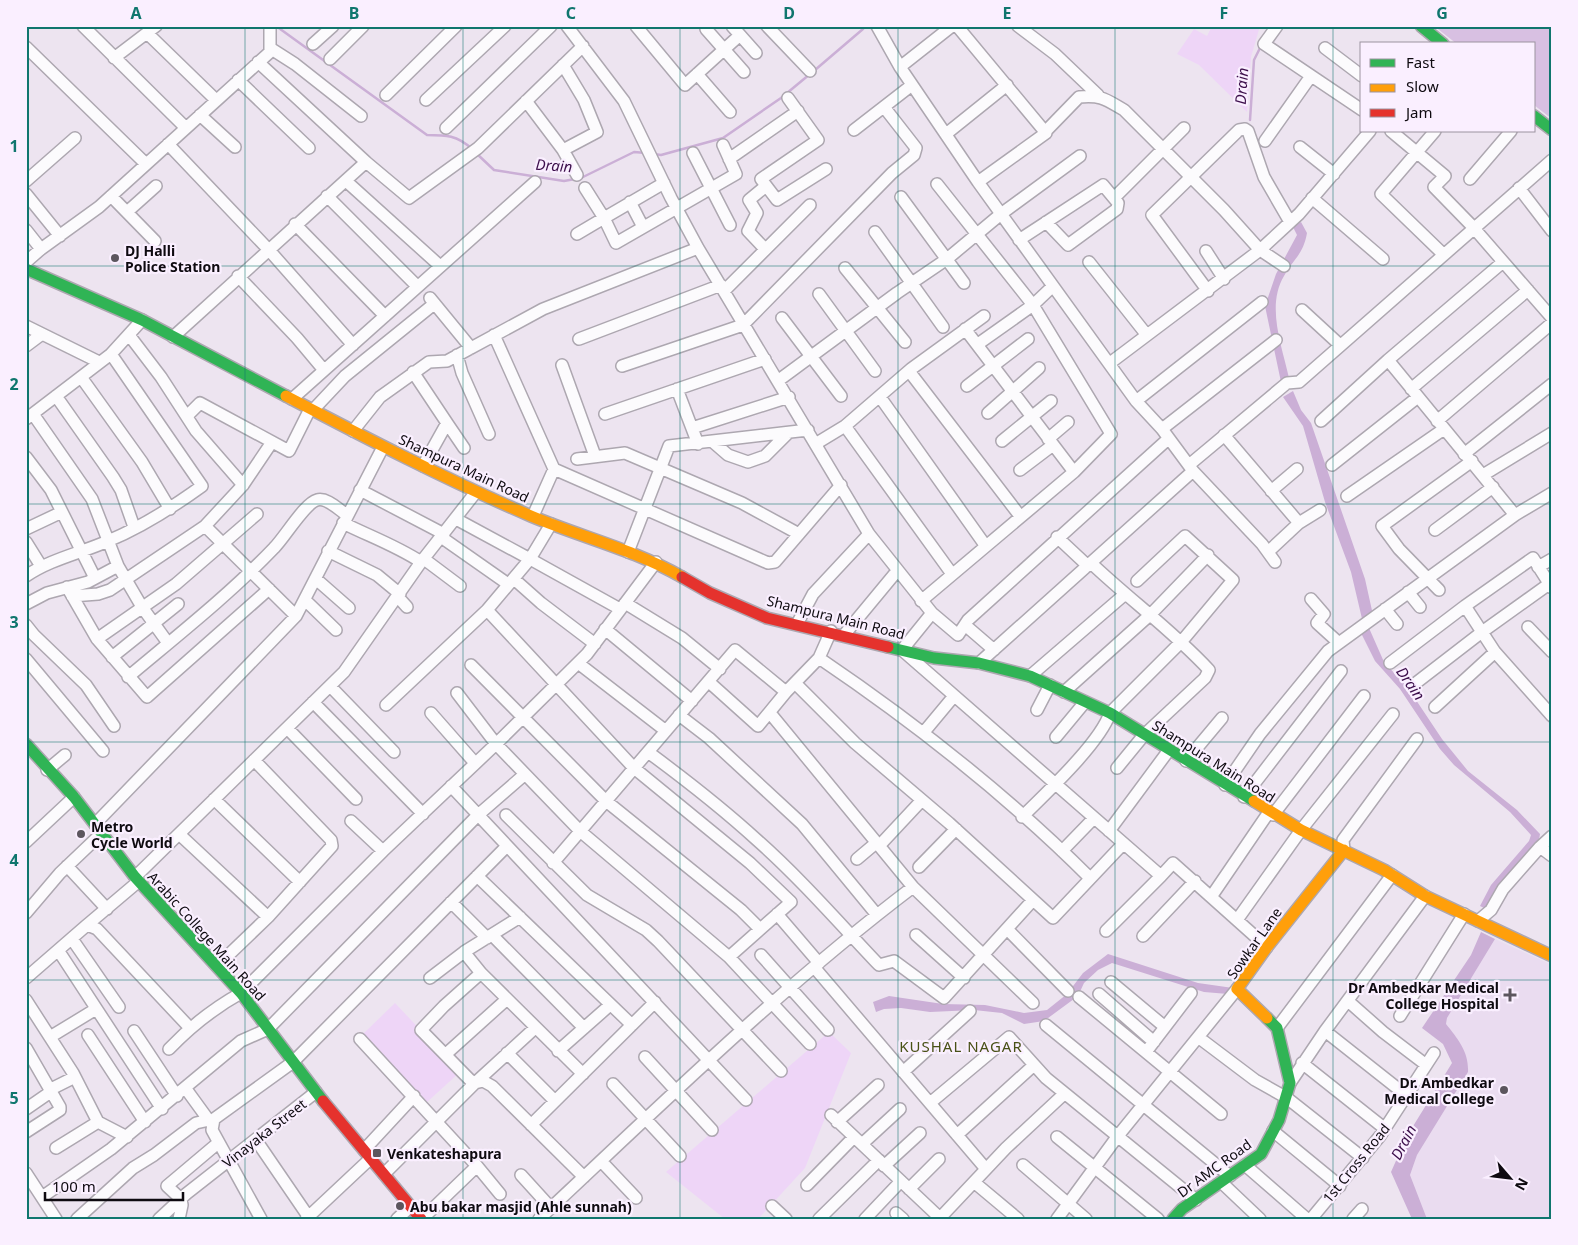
<svg xmlns="http://www.w3.org/2000/svg" width="1578" height="1245" font-family="'Noto Sans',sans-serif">
<style>
.built{fill:#eadcf0}
.green{fill:#eed5f7}
.forest{fill:#d8c0e2}
.water{fill:#cbafd6}
.lines{fill:none;stroke-linecap:round;stroke-linejoin:round}
.stream{stroke:#cbafd6;stroke-width:2.5}
.street-casing{stroke:#ada7b0;stroke-width:14}
.fast-casing{stroke:#ada7b0;stroke-width:14}
.slow-casing{stroke:#ada7b0;stroke-width:14}
.jam-casing{stroke:#ada7b0;stroke-width:14}
.street{stroke:#fcfbfd;stroke-width:11}
.fast{stroke:#30b455;stroke-width:11}
.slow{stroke:#ff9f0a;stroke-width:11}
.jam{stroke:#e5322d;stroke-width:11}
.grid{fill:none;stroke:#0f766e;stroke-width:1;stroke-opacity:0.55}
.poi-dot{fill:#5c565e;stroke:#faefff;stroke-width:2}
.labels{text-anchor:middle;dominant-baseline:central;stroke-width:4.5;stroke-linejoin:round;paint-order:stroke}
.poi-label{font-size:14px;font-weight:bold;fill:#0e0a10;stroke:#faefff;text-anchor:start}
.street-label{font-size:14px;fill:#0e0a10;stroke:#faefff}
.water-label{font-size:15px;font-style:italic;fill:#3d0f4c;stroke:#faefff}
.neighbourhood-label{font-size:15px;letter-spacing:1px;fill:#495117;stroke:#faefff}
.neatline{fill:none;stroke:#0f766e;stroke-width:2}
.grid-label{font-size:16px;text-anchor:middle;font-weight:bold;fill:#0f766e}
</style>
<rect width="100%" height="100%" fill="#ede4f0"/>
<path class="built" d="M1495,939L1552,965V1219H1427L1410,1175L1417,1155L1468,1072L1459,1041L1446,1025L1447,1018Z"/>
<path class="green" d="M1212,26H1260L1251,57L1247,112L1199,65L1177,54L1194,29L1207,36Z
M395,1003L460,1072L426,1103L362,1035Z
M829,1032L851,1053L805,1168L758,1219H725L666,1172Z"/>
<path class="forest" d="M1434,26H1552V119L1534,105V44H1457Z"/>
<path class="water" d="M1301,222L1307,233C1303,255 1294,258 1284,276C1266,306 1282,346 1289,378L1281,382L1265,306L1276,274L1297,235L1293,227Z
M1293,391L1301,410L1311,423L1365,579L1373,615L1363,623L1351,572L1325,502L1303,426L1283,397Z
M1369,628L1384,662L1408,688L1442,739L1468,771L1517,810L1540,834C1539,850 1500,895 1488,910L1480,906L1491,885L1529,841L1531,835L1510,812L1454,765L1440,749L1400,689L1375,661L1361,633Z
M1481,932L1495,939L1447,1018L1446,1024C1458,1039 1469,1052 1468,1072L1417,1155L1410,1175L1427,1219H1412L1391,1172L1407,1136L1452,1063L1443,1044L1422,1028L1471,955Z
M1108,954L1198,983L1233,988L1228,994L1204,992L1112,963L1098,970L1084,983L1078,996L1044,1021L1024,1024L1002,1013L974,1010L930,1012L901,1008L884,1009L876,1012L873,1002L889,996L943,1004L985,1005L1024,1013L1047,1010L1067,994L1083,973Z"/>
<g class="lines">
<path class="stream" d="M276,26L427,135C446,135 457,135 472,149
M815,70L863,29
M1250,120L1254,60L1261,46
M476,153L494,170L564,181L575,179
M654,154L661,155L723,138L781,98L810,74
M581,178L634,152L646,153"/>
<defs>
<path id="street" d="M83,26L186,128
M567,26L624,101L671,198L698,248L869,534L932,613L902,650L1161,876L1173,863L1267,947
M636,26L685,85L740,35
M732,26L756,53
M767,26L810,71
M877,26L900,67L978,182L1136,401L1162,429L1193,471L1262,544L1275,562
M957,26L1046,133L978,182
M1018,26L1055,54L1098,95
M1277,26L1264,44L1362,110
M706,29L744,72
M148,34L216,100
M313,44L333,26
M26,47L146,164
M270,48L295,64L361,116
M1325,48L1362,76
M114,58L156,26
M330,59L363,26
M258,62L366,162L409,198L478,148L583,46
M563,65L584,100L597,132L563,150
M900,67L952,26
M697,74L730,112
M238,80L309,148
M386,95L456,26
M788,98L818,140L761,179L777,200L826,169
M426,100L505,26
M526,101L563,150L577,175
M200,115L235,147
M446,128L551,26
M854,130L912,85
M1391,131L1445,176L1434,187L1473,227L1552,318
M1435,131L1381,194L1443,254
M1045,132L1079,97C1102,95 1105,99 1124,110L1224,210L1260,250L1284,266
M946,134L1007,85
M1265,141L1311,76
M168,144L268,249L353,345
M1300,147L1334,174
M693,153L730,225
M729,159L798,111
M1470,179L1511,131
M26,181L75,138
M346,181L439,265
M585,188L604,218L664,183
M1519,188L1552,231
M26,194L60,236
M111,196L155,241
M327,196L417,286
M901,197L964,283
M1115,197L1184,128
M1312,198L1383,259
M630,202L643,227
M127,212L156,186
M295,224L385,316
M26,230L41,249
M875,232L943,327
M577,234L604,218L616,243L736,174L723,145
M1019,240L1103,185L1118,203L1117,209L1068,245L1046,222
M765,249L748,231L757,213L749,200L766,186
M1206,251L1224,279
M26,262L41,249L99,207L270,52V26
M1089,262L1146,334
M845,268L905,342
M238,276L297,338L323,369
M724,291L810,205
M1208,291L1152,215L1239,130L1245,129L1248,131L1264,177L1290,222
M819,294L875,371
M430,298L471,348
M1302,310L1340,345
M782,318L841,396
M26,326L99,362
M965,329L1074,472
M129,335L161,377L196,431L243,485
M494,335L554,469L768,563L775,562L841,485
M173,337L366,162
M579,339L721,285
M978,344L1033,305L1053,286
M26,346L42,334
M457,355L462,373L489,434
M1388,360L1515,515
M1110,363L1260,250L1299,214L1370,131
M562,365L595,456
M622,366L743,325L892,173L914,155L916,148L884,107
M909,371L1020,516
M413,372L447,423L423,466
M81,377L142,462L170,509
M779,380L897,293L947,259L1001,214L1080,156
M967,386L1028,339
M677,389L698,444
M1411,389L1528,290
M56,396L113,477L121,490L134,527
M880,397L985,545
M292,399L535,182
M1136,401L1262,302
M313,410L345,376L434,304
M988,413L1039,368
M33,414L92,499L118,566L142,607L168,643
M605,414L765,359
M187,416L200,403L289,451L310,409
M26,419L111,354L142,320
M1321,421L1388,360L1503,262
M1437,421L1552,323
M447,423L464,448
M845,426L952,574
M692,428L789,397
M1162,429L1276,340
M353,431L380,397L429,362L447,361L543,309L698,248
M1224,435L1299,523
M1048,439L1068,422
M1002,441L1051,401
M713,442L728,455L748,462L765,456L788,433
M817,443L845,426L911,369L984,316
M1464,454L1552,384
M26,457L51,490L95,578
M577,459L625,453L742,503L799,534
M1189,465L1287,383L1299,382L1552,160
M1332,465L1418,397
M1020,470L1053,445
M1483,475L1552,433
M360,490L444,534
M1271,491L1297,469
M1347,496L1444,429
M533,516L554,469
M343,523C369,536 397,546 421,562
M551,524L530,559L620,609
M205,526L296,616
M26,529L62,512
M1435,530L1493,487
M441,537L508,584
M1057,537L1088,566
M26,542L41,566
M328,551L377,575L400,594
M628,552L669,446L808,430
M1268,552L1299,523L1320,510
M424,559L460,586
M1091,563C1130,600 1173,631 1209,670L1205,678L1144,735L1117,768
M1538,567L1552,559
M26,576C51,559 81,553 108,541C142,527 173,507 202,486L111,354
M316,579L349,608
M514,579L541,603L595,644
M67,587L97,639L147,697L269,589
M1439,590L1399,549L1382,526L1472,461
M1408,592L1420,607
M72,596L98,594L110,590L205,526L243,485L272,442
M398,597L407,607
M1311,599L1324,614L1317,623L1339,643
M305,600L336,630
M921,601L1074,472L1111,434L1033,305L937,184
M625,603L682,638L720,669
M26,604L47,593L88,582L118,566
M1465,606L1495,652L1552,716
M1385,609L1397,624
M487,610L634,768L750,863L791,902L729,957
M932,613L958,635L968,620L1168,439
M797,624L813,594L869,534
M26,625L34,635L86,685L114,726
M965,625L994,650
M1528,627L1552,652
M605,629L692,701
M844,635L897,571
M97,639L176,584L257,514
M112,657L178,604
M819,658C915,723 1008,796 1090,878
M26,659L103,751
M578,663L666,731
M979,663L1193,471
M1390,663L1465,606L1533,558L1552,588
M471,665L606,801L741,910L760,929
M1030,676L1124,595
M128,677C178,635 230,594 274,548C285,537 305,503 317,500C327,497 339,510 347,515
M709,682L758,726L786,692L819,658L831,631
M795,683L855,743L949,823L1053,918L1123,844
M330,686L394,752
M1412,686L1482,632L1549,584
M1064,692L1151,614L1208,555
M457,693L496,744L580,831L729,957L810,1044
M313,702L423,814
M386,705L487,610L530,559L456,519
M1435,707L1495,652
M1037,710L1050,685
M431,713L475,763
M770,713L913,887L1033,1003
M679,715L709,738L802,824L877,915
M287,728L356,799
M924,732L954,696
M1056,737L1085,702
M648,752C686,780 723,809 757,840C801,879 839,923 879,965L894,961L944,998L1033,900
M1186,761L1222,718
M47,770L65,755
M1225,785L1260,734L1328,651L1515,515L1552,493
M451,786L746,1100
M1244,797L1341,671
M214,799L300,882
M506,815L587,895L646,930L658,941L781,1071
M1273,815L1364,696
M1022,817C1046,793 1100,743 1110,713L1182,641L1233,580L1185,536L1137,581
M351,821L383,851
M95,824L296,616L383,447
M1109,831L1169,750
M179,834L268,917
M1552,836L1540,847L1552,856
M26,842L74,797
M879,846L922,800
M1344,850L1343,840L1417,739
M1062,851L1094,818
M857,859L876,843
M553,863L735,650L786,692
M67,866L107,909
M919,867L956,829
M477,876L632,1025
M135,877L344,672L421,562L476,492
M139,881L87,925L97,929L190,1028
M1211,897L1269,812
M451,902L487,938
M26,913L60,873L102,833
M777,914L819,963
M1237,920L1301,830L1393,714
M1478,921L1491,910L1503,889L1540,847
M1007,929L1068,991
M1106,931L1161,876
M492,935L584,1028
M916,935L964,978
M1143,936L1195,881
M72,939L119,1007
M58,950L162,1109
M464,952L481,973
M761,955L828,1030
M217,966L268,917L332,846L331,840L254,760
M814,967L986,1169
M26,978L87,925
M430,978L464,952L520,917
M1111,982L1165,1027
M1099,994L1154,1042
M1079,997L1221,1114
M26,1000L73,1073L98,1122
M1348,1001L1383,1032L1425,1064
M1400,1016L1464,914
M1046,1025L1230,1176
M1277,1028L1392,875
M134,1031L177,1096
M1325,1031L1406,1095
M88,1035L145,1122
M50,1037L96,1009
M1198,1037L1255,1080L1287,1098L1363,1158
M360,1039L477,1166L422,1219
M26,1048L60,1107V1110L26,1132
M169,1049C191,1026 214,1008 241,993L383,851L496,744L587,654L656,562
M558,1051L610,1005
M1146,1052L1191,993
M507,1053L555,1101
M446,1054L507,999
M645,1057L712,1130
M1302,1063L1384,1128
M903,1072L970,1011
M583,1074L481,973L444,1006L421,1030L470,1080L475,1083L483,1081L492,1086L584,1177
M1290,1083L1325,1031L1425,896
M613,1084L680,1156
M51,1089L75,1077
M186,1089L210,1122
M930,1103L1009,1037L1046,1078L1196,1200
M26,1109L52,1091
M831,1115L940,1218
M214,1119L212,1130L261,1219
M837,1122L878,1085
M531,1125L655,1002
M1273,1131L1340,1186
M957,1135L1034,1065
M1057,1137L1158,1219
M256,1140L310,1219
M862,1144L900,1109
M56,1148L98,1122L127,1137
M364,1150L414,1096
M601,1161L636,1198
M1023,1165L1086,1219
M1245,1165L1307,1219
M477,1166L500,1194
M884,1166L920,1133
M26,1173L56,1219
M384,1174L475,1083L535,1028
M521,1175L551,1208
M1221,1182L1260,1219
M975,1183L1018,1219
M807,1185L854,1137
M909,1189L939,1159
M42,1197L111,1149L241,1041L268,1029L478,815L524,775
M181,1199L167,1186L218,1143
M772,1206L786,1219
M896,1213L903,1219
M77,1219L133,1168L154,1155L196,1123L214,1119L293,1062L506,847
M159,1219L186,1194L316,1092
M179,1219L182,1205L181,1199
M306,1219L371,1158
M397,1219L411,1206
M539,1219C661,1105 780,988 913,887
M819,1219L879,1160
M865,1219L901,1181
M939,1219L1006,1148L1064,1094
M1057,1219L1117,1137L1237,989
M1311,1219L1380,1136L1434,1053
M1353,1219L1362,1209"/>
<path id="fast" d="M1421,26L1443,44
M1534,116L1552,130
M26,269L142,320L286,396
M888,647L934,658L979,663L1030,676L1110,713L1254,801
M26,744L74,797L135,877L241,993L323,1101
M1173,1219L1182,1209L1261,1154L1279,1120L1290,1083L1277,1028L1267,1018"/>
<path id="slow" d="M286,396C366,438 447,480 531,516C581,537 635,550 682,577
M1254,801L1301,830L1384,870L1425,896L1552,956
M1267,1018L1237,989L1267,947L1344,850"/>
<path id="jam" d="M682,577L710,593L767,618L888,647
M323,1101L421,1219"/>
</defs>
<use href="#street" class="street-casing"/>
<use href="#fast" class="fast-casing"/>
<use href="#slow" class="slow-casing"/>
<use href="#jam" class="jam-casing"/>
<use href="#street" class="street"/>
<use href="#fast" class="fast"/>
<use href="#slow" class="slow"/>
<use href="#jam" class="jam"/>
</g>
<path class="grid" d="M245,26V1219M463,26V1219M680,26V1219M898,26V1219M1115,26V1219M1333,26V1219M26,266H1552M26,504H1552M26,742H1552M26,980H1552"/>
<g class="poi-dot">
<circle cx="115" cy="258" r="5"/>
<circle cx="81" cy="834" r="5"/>
<path d="M1507.5 987.5h5v5h5v5h-5v5h-5v-5h-5v-5h5z"/>
<circle cx="1504" cy="1090" r="5"/>
<rect x="372" y="1148" width="10" height="10" rx="2.5"/>
<circle cx="400" cy="1206" r="5"/>
</g>
<g class="labels">
<g class="poi-label">
<text x="125" y="250">DJ Halli<tspan x="125" dy="16">Police Station</tspan></text>
<text x="91" y="826">Metro<tspan x="91" dy="16">Cycle World</tspan></text>
<text x="1499" y="987" text-anchor="end">Dr Ambedkar Medical<tspan x="1499" dy="16">College Hospital</tspan></text>
<text x="1494" y="1082" text-anchor="end">Dr. Ambedkar<tspan x="1494" dy="16">Medical College</tspan></text>
<text x="387" y="1153">Venkateshapura</text>
<text x="410" y="1206">Abu bakar masjid (Ahle sunnah)</text>
</g>
<g class="street-label">
<text transform="translate(464 468) rotate(25)">Shampura Main Road</text>
<text transform="translate(836 617) rotate(14)">Shampura Main Road</text>
<text transform="translate(1214 761) rotate(32)">Shampura Main Road</text>
<text transform="translate(207 936) rotate(48)">Arabic College Main Road</text>
<text transform="translate(1254 943) rotate(-55)">Sowkar Lane</text>
<text transform="translate(264 1133) rotate(-38)">Vinayaka Street</text>
<text transform="translate(1356 1163) rotate(-51)">1st Cross Road</text>
<text transform="translate(1214 1168) rotate(-36)">Dr AMC Road</text>
</g>
<g class="water-label">
<text transform="translate(1241 86) rotate(-86)">Drain</text>
<text transform="translate(554 165) rotate(4)">Drain</text>
<text transform="translate(1411 683) rotate(55)">Drain</text>
<text transform="translate(1403 1142) rotate(-62)">Drain</text>
</g>
<g class="neighbourhood-label">
<text x="961" y="1046">KUSHAL NAGAR</text>
</g>
</g>
<rect width="1578" height="1245" fill="none" stroke="#faefff" stroke-width="55"/>
<rect x="1360" y="42" width="175" height="90" fill="#faefff" stroke="#9c939f"/>
<rect x="1370" y="59" width="25" height="8" fill="#30b455" stroke="#9c939f"/>
<text x="1406" y="68" font-size="15" fill="#0e0a10">Fast</text>
<rect x="1370" y="84" width="25" height="8" fill="#ff9f0a" stroke="#9c939f"/>
<text x="1406" y="92" font-size="15" fill="#0e0a10">Slow</text>
<rect x="1370" y="109" width="25" height="8" fill="#e5322d" stroke="#9c939f"/>
<text x="1406" y="118" font-size="15" fill="#0e0a10">Jam</text>
<g transform="translate(1510 1178) rotate(118)" stroke="#faefff" stroke-width="4" paint-order="stroke">
<path d="M0-4L9 19L0 12L-9 19Z" fill="#0e0a10"/>
<text y="-8" font-size="14" font-weight="bold" text-anchor="middle" fill="#0e0a10">N</text>
</g>
<path d="M45 1192v8h138v-8" fill="none" stroke="#0e0a10" stroke-width="2.5"/>
<text x="52" y="1192" font-size="15" fill="#0e0a10" stroke="#faefff" stroke-width="4" paint-order="stroke">100 m</text>
<rect x="28" y="28" width="1522" height="1190" class="neatline"/>
<g class="grid-label">
<text x="136" y="19">A</text>
<text x="354" y="19">B</text>
<text x="571" y="19">C</text>
<text x="789" y="19">D</text>
<text x="1007" y="19">E</text>
<text x="1224" y="19">F</text>
<text x="1442" y="19">G</text>
<text x="14" y="152">1</text>
<text x="14" y="390">2</text>
<text x="14" y="628">3</text>
<text x="14" y="866">4</text>
<text x="14" y="1104">5</text>
</g>
</svg>
